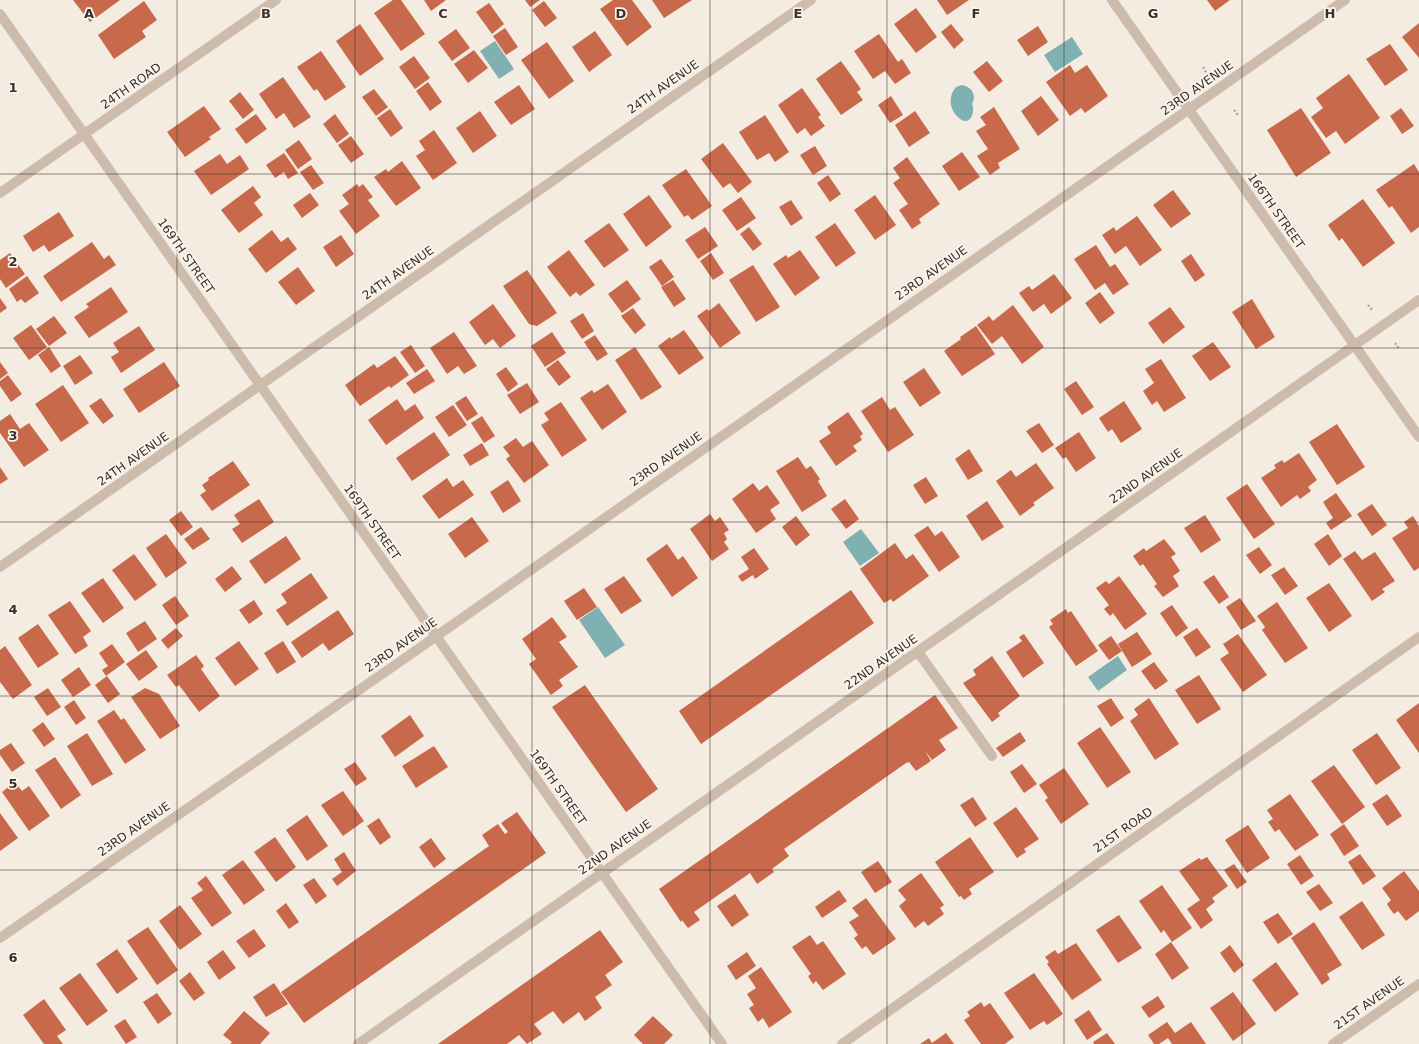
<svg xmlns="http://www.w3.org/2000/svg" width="1419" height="1044" font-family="'DejaVu Sans',sans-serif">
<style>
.water{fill:#7fb0b2}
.building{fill:#c8694b}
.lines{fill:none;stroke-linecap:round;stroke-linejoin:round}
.path{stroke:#b9a596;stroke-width:2.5;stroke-dasharray:2 2;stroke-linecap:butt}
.minor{stroke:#cdbbac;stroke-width:10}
.grid{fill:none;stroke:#3b302b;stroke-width:1;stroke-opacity:0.55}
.labels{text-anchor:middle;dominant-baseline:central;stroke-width:3.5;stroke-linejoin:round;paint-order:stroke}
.street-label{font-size:12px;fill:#3b302b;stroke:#fbf5ee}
.grid-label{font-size:13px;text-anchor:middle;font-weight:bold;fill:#3b302b;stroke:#fbf5ee;stroke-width:3.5;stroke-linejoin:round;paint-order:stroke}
</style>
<rect width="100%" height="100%" fill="#f4ebe1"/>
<path class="water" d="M1072,37L1083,54L1055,72L1044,55Z
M495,41L514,69L499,79L480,51Z
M962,85C972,87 977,95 972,104C976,113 969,127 959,118C949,110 948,96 956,87Z
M861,529L879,553L860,566L843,542Z
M598,607L625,645L605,658L579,620Z
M1118,656L1127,670L1098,691L1088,677Z"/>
<path class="building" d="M73,0H120L90,22Z
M393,0H401L425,34L401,51L374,13Z
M424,0H446L431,11Z
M525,0H540L530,7Z
M613,0H632L652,27L627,46L600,9Z
M652,0H692L664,18Z
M937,0H969L947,15Z
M1207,0H1230L1215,11Z
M144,1L157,20L142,31L146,37L114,59L98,35Z
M544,1L557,18L545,27L532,10Z
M489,3L504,24L492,34L476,12Z
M916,8L937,37L916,53L894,24Z
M1419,23V58L1402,37Z
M360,24L384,59L360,76L336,41Z
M951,24L964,40L954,49L941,32Z
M1038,26L1048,42L1028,56L1017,40Z
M505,28L518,47L506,55L493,36Z
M456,29L470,48L452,61L438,42Z
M595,31L612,55L589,72L572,47Z
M879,34L898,62L902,59L911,73L895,84L885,71L873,79L854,51Z
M547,42L574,81L549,99L521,60Z
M1390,44L1408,70L1385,86L1366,59Z
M474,50L488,68L468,83L454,64Z
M321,51L346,87L325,101L317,89L314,91L297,67Z
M414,56L430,78L415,89L399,67Z
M841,61L861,89L857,92L863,100L841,115L816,79Z
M987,61L1003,81L989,92L973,72Z
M1070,65L1075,73L1087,65L1108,96L1085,113L1081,108L1070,116L1046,82Z
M1349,74L1380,118L1345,144L1336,131L1326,138L1311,117L1323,108L1316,98Z
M283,77L311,117L294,128L284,113L276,119L259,94Z
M428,82L442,102L430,111L416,91Z
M519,85L535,109L511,125L494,102Z
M802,88L821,115L818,117L825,126L811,136L805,128L797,134L778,105Z
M374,89L388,107L376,116L362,97Z
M240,92L254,110L243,119L229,101Z
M891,96L903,115L890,123L878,105Z
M1041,96L1059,120L1038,136L1021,111Z
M204,106L221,129L209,137L211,139L185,157L167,132Z
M994,107L1020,149L998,163L1000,168L990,175L977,156L988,149L976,131L986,125L980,117Z
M1301,108L1331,153L1296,177L1267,130Z
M1401,108L1414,126L1402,134L1390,116Z
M390,109L403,128L391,137L377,118Z
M480,111L497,136L473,153L456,128Z
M915,111L930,133L909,147L895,125Z
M256,114L267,129L246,144L235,129Z
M335,114L349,134L337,143L323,124Z
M765,115L789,152L775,162L769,153L757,160L739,132Z
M434,130L457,163L433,180L416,156L425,150L419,141Z
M351,136L364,154L351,163L338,145Z
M299,140L312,159L298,169L285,150Z
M723,143L752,182L738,193L730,183L723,188L701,159Z
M815,146L827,166L813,175L800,155Z
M962,152L980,177L959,191L942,166Z
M284,153L298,173L288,179L284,172L275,178L266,165Z
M220,154L227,164L240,155L249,169L211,195L194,171Z
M907,157L940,204L919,219L921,223L912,229L899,210L908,204L893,183L900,178L893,168Z
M402,161L421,188L396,206L374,177L386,169L388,172Z
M1414,164L1419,172V227L1411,233L1392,206L1389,208L1376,190Z
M311,165L324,183L313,190L300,172Z
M686,169L712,206L692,220L688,215L684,217L662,185Z
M828,175L841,194L830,202L817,183Z
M357,184L359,187L363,184L373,197L368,200L380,216L356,234L339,211L349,204L342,195Z
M253,186L261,197L254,203L263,215L239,233L221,210Z
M1173,190L1191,214L1171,228L1153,205Z
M310,193L319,205L302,218L293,205Z
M649,195L672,227L646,247L623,214Z
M875,195L896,225L875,240L854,210Z
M741,197L756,218L737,231L722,210Z
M1363,199L1395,243L1363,267L1342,238L1339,241L1328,225Z
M791,200L803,218L791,226L779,207Z
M59,212L74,236L49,252L44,245L33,252L23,236Z
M1137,216L1162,250L1140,266L1126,246L1115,254L1102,235L1114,227L1116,231Z
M609,223L629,250L604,268L584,241Z
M835,223L856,253L836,267L815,237Z
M705,227L718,246L698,259L685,240Z
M749,227L762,244L753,251L740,234Z
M272,230L281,242L288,237L297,249L266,273L248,249Z
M341,235L354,254L336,267L323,247Z
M92,242L104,259L109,255L116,265L61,302L43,276Z
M1096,245L1110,267L1115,264L1129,284L1113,295L1105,283L1095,290L1074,259Z
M569,250L595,285L580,296L576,292L570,297L547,267Z
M800,250L820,278L795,296L773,264L786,255L788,258Z
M10,253L25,274L6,288L0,279V260Z
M711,253L724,273L713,280L700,261Z
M1191,254L1205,275L1195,282L1181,261Z
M661,259L674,277L662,286L649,267Z
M753,265L780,307L756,322L729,280Z
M298,267L315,291L296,305L278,282Z
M527,270L557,313L537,326L529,324L503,286Z
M1054,274L1072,298L1051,314L1044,304L1033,312L1019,293L1029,286L1032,290Z
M27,276L39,293L25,303L21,299L17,302L9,289Z
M627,280L641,299L622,313L608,294Z
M673,280L686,299L674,307L661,287Z
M111,287L128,312L89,338L74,317L89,307L86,304Z
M1100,292L1115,313L1100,324L1085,303Z
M0,298L7,308L0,313Z
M1252,299L1275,337L1256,349L1232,312Z
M719,303L741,333L720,348L697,316L707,309L709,311Z
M493,304L516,336L500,348L493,339L485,345L469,322Z
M1013,305L1044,347L1022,364L1002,336L992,344L977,325L989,316L993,321Z
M1170,307L1185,327L1163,344L1148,323Z
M633,308L646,325L635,334L621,316Z
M583,313L594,331L582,339L570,321Z
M54,316L67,333L49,346L36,329Z
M31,325L47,347L29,360L13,338Z
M139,326L155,350L121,373L111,357L119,352L113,343Z
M976,326L995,354L962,376L944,351L961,339L960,337Z
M684,330L704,358L679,375L658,346L670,337L671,339Z
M454,332L477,366L464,374L458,366L447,374L430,348Z
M552,332L566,353L545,367L531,346Z
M595,335L608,354L597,361L584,342Z
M1213,342L1231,367L1210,381L1192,356Z
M411,345L425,366L415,373L400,352Z
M49,347L61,366L51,373L38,355Z
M635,347L662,387L641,400L615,360Z
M80,355L93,373L75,385L63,366Z
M395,356L409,375L391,388L389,386L360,406L345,385L374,364L377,368Z
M1161,359L1186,398L1164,412L1157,401L1152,405L1143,391L1154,383L1145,369Z
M558,360L571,377L559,386L546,369Z
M0,362L8,373L0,379Z
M164,362L180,386L139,413L123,389Z
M506,367L518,384L508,392L496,374Z
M924,368L941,393L920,407L903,382Z
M427,369L435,381L414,394L406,383Z
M8,375L22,394L11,402L0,386V381Z
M1076,381L1094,407L1082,415L1064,389Z
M527,383L539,402L520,414L507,395Z
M608,384L627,412L602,430L580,398L592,390L594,393Z
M63,385L89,423L61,442L35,404Z
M466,396L478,414L467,421L455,403Z
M882,397L890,410L895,407L914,435L888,452L861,411Z
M101,398L114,416L103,424L89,406Z
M397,399L405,411L415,404L424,418L386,445L368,420Z
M1124,401L1142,429L1121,443L1112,429L1108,432L1099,418Z
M561,402L587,440L562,457L541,425L549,420L544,413Z
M453,405L467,425L449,437L435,417Z
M848,412L863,434L860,436L862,440L853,446L857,451L836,466L819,441L831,433L827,427Z
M10,414L20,429L29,423L49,450L24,467L0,433V421Z
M482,416L495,436L484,443L471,423Z
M1039,423L1054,445L1042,453L1026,431Z
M1337,424L1365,467L1337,485L1309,442Z
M434,432L450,455L412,481L396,458Z
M1079,432L1096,458L1076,472L1066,457L1063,459L1055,448Z
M516,438L523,447L532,441L549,465L524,483L506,459L510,456L503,447Z
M482,443L489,455L470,466L463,455Z
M969,449L983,471L968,480L955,459Z
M1299,453L1317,480L1308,487L1311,491L1300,499L1297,495L1281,507L1261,478L1276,468L1274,465L1282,460L1284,463Z
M798,457L806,469L811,466L820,479L818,481L827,496L802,512L776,471Z
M233,461L250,485L212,511L200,495L206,491L202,485L209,480L208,478Z
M1036,463L1054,488L1033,503L1035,505L1020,516L996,481L1011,470L1016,477Z
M0,467L8,479L0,484Z
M926,477L938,496L925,504L913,485Z
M447,478L453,487L463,480L474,495L439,519L422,496Z
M508,480L521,501L503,513L490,492Z
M753,483L759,491L767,485L780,503L770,510L776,519L756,533L732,499Z
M1247,484L1275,524L1254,539L1226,498Z
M1336,493L1352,516L1331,530L1326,523L1333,518L1323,502Z
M259,499L274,522L242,543L232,529L240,524L234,515Z
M845,499L859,519L846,529L831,509Z
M987,501L1004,527L982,541L966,516Z
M1372,504L1387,525L1372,536L1357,514Z
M181,511L193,527L181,536L169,520Z
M710,514L715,521L720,517L729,530L724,533L727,539L724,542L729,549L712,561L690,529Z
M1205,515L1221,540L1201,553L1184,528Z
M796,516L810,535L796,546L782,527Z
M1413,516L1419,526V568L1414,571L1392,538L1408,528L1404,522Z
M472,517L489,541L465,558L448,534Z
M928,526L935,536L942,531L960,557L939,572L914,535Z
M201,527L210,539L193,550L184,539Z
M166,534L187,563L166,578L146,548Z
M1328,534L1342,556L1329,566L1314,544Z
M286,536L301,559L265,584L249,561Z
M1164,539L1176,554L1171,557L1180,571L1173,576L1179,586L1163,597L1154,586L1157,584L1143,564L1140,566L1133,556L1144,548L1146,551Z
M895,543L906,559L913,554L929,576L893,602L891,599L884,603L860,569Z
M667,544L678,560L683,556L698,578L672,597L646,559Z
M1259,547L1272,565L1260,574L1246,555Z
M754,548L769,569L755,579L753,575L742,582L738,576L749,569L741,557Z
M1355,551L1362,560L1375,552L1395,581L1382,589L1385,592L1372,601L1343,559Z
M134,554L157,585L135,601L112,570Z
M232,566L242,579L225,592L215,579Z
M1284,567L1298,586L1285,595L1271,575Z
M311,573L328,598L287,626L276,610L287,603L281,594Z
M1214,575L1229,597L1219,604L1203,582Z
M624,576L642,601L621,614L604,589Z
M1119,576L1147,614L1125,630L1113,613L1110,616L1104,609L1109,605L1096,588L1106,581L1109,584Z
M103,578L124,608L103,623L81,593Z
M1329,583L1352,616L1329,632L1306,598Z
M584,588L597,607L577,620L564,601Z
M851,590L874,623L701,744L679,711Z
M175,596L189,616L176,625L162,605Z
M1240,598L1256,621L1241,630L1226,607Z
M254,600L263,614L249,624L239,610Z
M70,601L91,631L83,637L88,646L75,654L48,615Z
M1277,602L1308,648L1285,663L1262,630L1265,627L1257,616Z
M1172,605L1188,628L1176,637L1160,613Z
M1066,609L1068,613L1071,611L1098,651L1076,666L1049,627L1053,624L1050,620Z
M338,610L354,634L329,651L323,643L302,658L291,642Z
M552,617L567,637L559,642L578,667L559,680L563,686L551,695L529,664L536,659L522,639Z
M145,621L157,639L138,652L126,633Z
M38,624L59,654L38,668L18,638Z
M176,628L183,636L168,649L161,640Z
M1197,628L1211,647L1196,657L1183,637Z
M1137,632L1152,654L1132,667L1118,644Z
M1024,634L1044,663L1023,678L1006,652L1022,641L1019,637Z
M1238,634L1267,675L1243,692L1220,659L1229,653L1223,644Z
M1111,636L1122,651L1109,660L1098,645Z
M239,641L259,669L235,686L215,658Z
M283,641L296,662L277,674L264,653Z
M112,644L125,662L106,676L102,670L108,666L99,653Z
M5,646L32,685L13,699L0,682V650Z
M146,650L158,667L139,681L126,664Z
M196,655L204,666L201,669L220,696L199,712L179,685L176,687L167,675Z
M992,656L1020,696L998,713L1000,716L992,722L963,683L976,675L973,670Z
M1154,662L1168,681L1155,690L1141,671Z
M79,667L91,685L73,697L61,680Z
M1199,675L1221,709L1197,724L1175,690Z
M107,676L120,694L108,703L95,685Z
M585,685L658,789L626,812L552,707Z
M48,688L61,707L47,716L34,697Z
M145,688L159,694L180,726L160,739L131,697Z
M935,695L958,728L939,740L946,750L932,760L925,751L931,761L916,771L909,762L906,763L784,849L789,856L772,869L774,872L757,884L750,873L694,912L700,920L688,928L682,920L681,922L659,889Z
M1111,698L1124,718L1111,727L1097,706Z
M1149,698L1179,744L1155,760L1130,721L1138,715L1134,709Z
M74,700L86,718L76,725L64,707Z
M1419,703V753L1396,720Z
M114,710L121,720L124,718L146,750L125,764L97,721Z
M410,715L424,736L395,757L381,736Z
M43,722L55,739L44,747L32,730Z
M1100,727L1131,772L1107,788L1077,743Z
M1020,732L1026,741L1003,757L996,748Z
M87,733L113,774L92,786L67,746Z
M1377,733L1401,768L1376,785L1352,750Z
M11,743L25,763L12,772L0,755V750Z
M434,746L448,767L416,788L402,766Z
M55,757L81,795L61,809L35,770Z
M355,762L367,779L356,786L344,769Z
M1022,764L1037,784L1024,793L1010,772Z
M1334,765L1365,807L1342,824L1311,781Z
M1064,768L1089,804L1061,824L1045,800L1048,798L1039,785Z
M15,782L22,791L29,786L50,816L29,831L2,792Z
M343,791L364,821L343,836L321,805Z
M1290,794L1319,835L1295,851L1279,829L1275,832L1268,822L1273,819L1267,810Z
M1387,794L1402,816L1387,826L1372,804Z
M973,797L987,819L975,827L960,805Z
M1016,807L1039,839L1024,849L1026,852L1017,858L993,823Z
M517,812L546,853L304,1023L281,992L489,846L482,835L498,824L505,834L508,832L501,823Z
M0,813L18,838L0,851Z
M307,815L328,846L307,861L286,830Z
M379,818L391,837L380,845L367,826Z
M1344,824L1359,846L1344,856L1330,834Z
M1248,825L1270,858L1247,873L1225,840Z
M275,837L296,867L276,882L254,852Z
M970,837L994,872L969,889L972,894L964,900L961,896L959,897L935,862Z
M431,838L446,859L434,868L419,847Z
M344,852L356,871L337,886L332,879L342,872L334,859Z
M1360,854L1376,876L1363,885L1348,862Z
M1300,855L1314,876L1301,885L1287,864Z
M1207,857L1228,886L1212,898L1215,902L1206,909L1213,920L1201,929L1187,909L1200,900L1179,871L1199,858L1201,860Z
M243,860L265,890L244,905L222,875Z
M878,861L892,882L875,893L861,872Z
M1234,864L1247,882L1237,889L1224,870Z
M1404,871L1419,891V911L1406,921L1398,911L1394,914L1390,909L1387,904L1391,900L1382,888Z
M921,873L944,905L940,908L944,914L928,926L924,921L915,928L899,906L906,900L898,890Z
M206,876L232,913L212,927L191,898L203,890L197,883Z
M314,878L327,896L316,904L303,885Z
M1319,884L1333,903L1320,911L1306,892Z
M1162,885L1192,928L1172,942L1164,930L1161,933L1139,901Z
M839,890L847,901L822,918L815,907Z
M735,894L749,915L732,927L717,906Z
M866,898L896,939L873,955L866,946L862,949L854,938L858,935L849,922L859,916L852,908Z
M1362,901L1385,935L1362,950L1339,917Z
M286,903L299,922L289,929L276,911Z
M180,905L202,934L180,950L159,921Z
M1278,913L1293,934L1278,944L1263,922Z
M1119,915L1142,948L1118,963L1096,930Z
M1314,922L1342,965L1327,974L1330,979L1322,985L1291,938Z
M148,927L178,970L157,985L127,941Z
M254,929L266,946L249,958L236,941Z
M600,930L623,962L605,975L612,985L595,997L602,1008L585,1021L579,1012L563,1024L553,1011L534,1024L542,1034L527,1044L519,1035L507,1044H438Z
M810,935L817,945L823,941L846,974L823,990L816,981L813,984L808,976L811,974L792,947Z
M1171,942L1189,968L1172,980L1155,954Z
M1076,943L1102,980L1072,1000L1047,964L1049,962L1045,957L1055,950L1058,954Z
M1230,945L1244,965L1234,973L1220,953Z
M117,949L138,979L117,994L96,964Z
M223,950L236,968L219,980L207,962Z
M747,952L756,966L736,980L727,966Z
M1276,962L1299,994L1275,1012L1252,980Z
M761,967L792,1012L769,1028L763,1018L758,1022L749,1008L754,1005L747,994L756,988L748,976Z
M190,972L205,993L194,1001L179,981Z
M80,973L108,1011L87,1026L59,988Z
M1034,973L1063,1014L1047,1025L1044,1021L1030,1030L1004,993Z
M274,983L288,1004L266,1017L253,997Z
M1233,992L1256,1024L1233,1041L1210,1008Z
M157,993L172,1014L158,1024L143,1002Z
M1158,996L1165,1007L1149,1018L1141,1007Z
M44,999L66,1030L57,1036L63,1044H44L23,1015Z
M981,1002L984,1007L990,1003L1014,1037L1005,1044H981L964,1020L970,1016L967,1012Z
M1089,1010L1102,1030L1087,1040L1074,1020Z
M244,1011L270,1033L260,1044H230L232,1042L223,1035Z
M653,1016L673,1035L664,1044H643L634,1035Z
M125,1019L137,1037L126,1044L114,1026Z
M1167,1022L1175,1033L1191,1022L1206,1044H1172L1168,1038L1159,1044H1154L1148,1035Z
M946,1033L954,1044H920L929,1038L932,1043Z
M1107,1033L1115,1044H1094L1093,1042Z"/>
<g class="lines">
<path class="path" d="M1203,67L1206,72
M1234,110L1238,115
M1368,305L1373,311
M1395,343L1399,349"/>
<path class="minor" d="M1112,0L1419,437
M0,14L722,1044
M0,193L276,0
M0,567L811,0
M918,652L992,756
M0,938L398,663L1345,0
M358,1044L1419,300
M842,1044L1419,637
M1333,1044L1419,984"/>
</g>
<path class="grid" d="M177,0V1044M355,0V1044M532,0V1044M710,0V1044M887,0V1044M1064,0V1044M1242,0V1044M0,174H1419M0,348H1419M0,522H1419M0,696H1419M0,870H1419"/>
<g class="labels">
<g class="street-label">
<text transform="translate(131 86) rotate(-35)">24TH ROAD</text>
<text transform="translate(663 87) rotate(-35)">24TH AVENUE</text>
<text transform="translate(1197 88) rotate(-35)">23RD AVENUE</text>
<text transform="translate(1276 211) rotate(55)">166TH STREET</text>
<text transform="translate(186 256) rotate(55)">169TH STREET</text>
<text transform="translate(398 273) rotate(-35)">24TH AVENUE</text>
<text transform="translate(931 273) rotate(-35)">23RD AVENUE</text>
<text transform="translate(133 459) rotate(-35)">24TH AVENUE</text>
<text transform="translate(666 459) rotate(-35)">23RD AVENUE</text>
<text transform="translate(1146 476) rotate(-35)">22ND AVENUE</text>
<text transform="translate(372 522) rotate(55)">169TH STREET</text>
<text transform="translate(401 645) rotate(-35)">23RD AVENUE</text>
<text transform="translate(881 662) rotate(-35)">22ND AVENUE</text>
<text transform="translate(558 787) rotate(55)">169TH STREET</text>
<text transform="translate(134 829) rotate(-35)">23RD AVENUE</text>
<text transform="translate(1123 830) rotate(-35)">21ST ROAD</text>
<text transform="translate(615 847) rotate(-35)">22ND AVENUE</text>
<text transform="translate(1369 1003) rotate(-35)">21ST AVENUE</text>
</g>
</g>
<g class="grid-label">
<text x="89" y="18">A</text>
<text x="266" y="18">B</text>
<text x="443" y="18">C</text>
<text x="621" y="18">D</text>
<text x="798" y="18">E</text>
<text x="976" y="18">F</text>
<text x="1153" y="18">G</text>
<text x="1330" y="18">H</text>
<text x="13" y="92">1</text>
<text x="13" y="266">2</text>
<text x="13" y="440">3</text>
<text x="13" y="614">4</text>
<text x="13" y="788">5</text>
<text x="13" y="962">6</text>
</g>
</svg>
